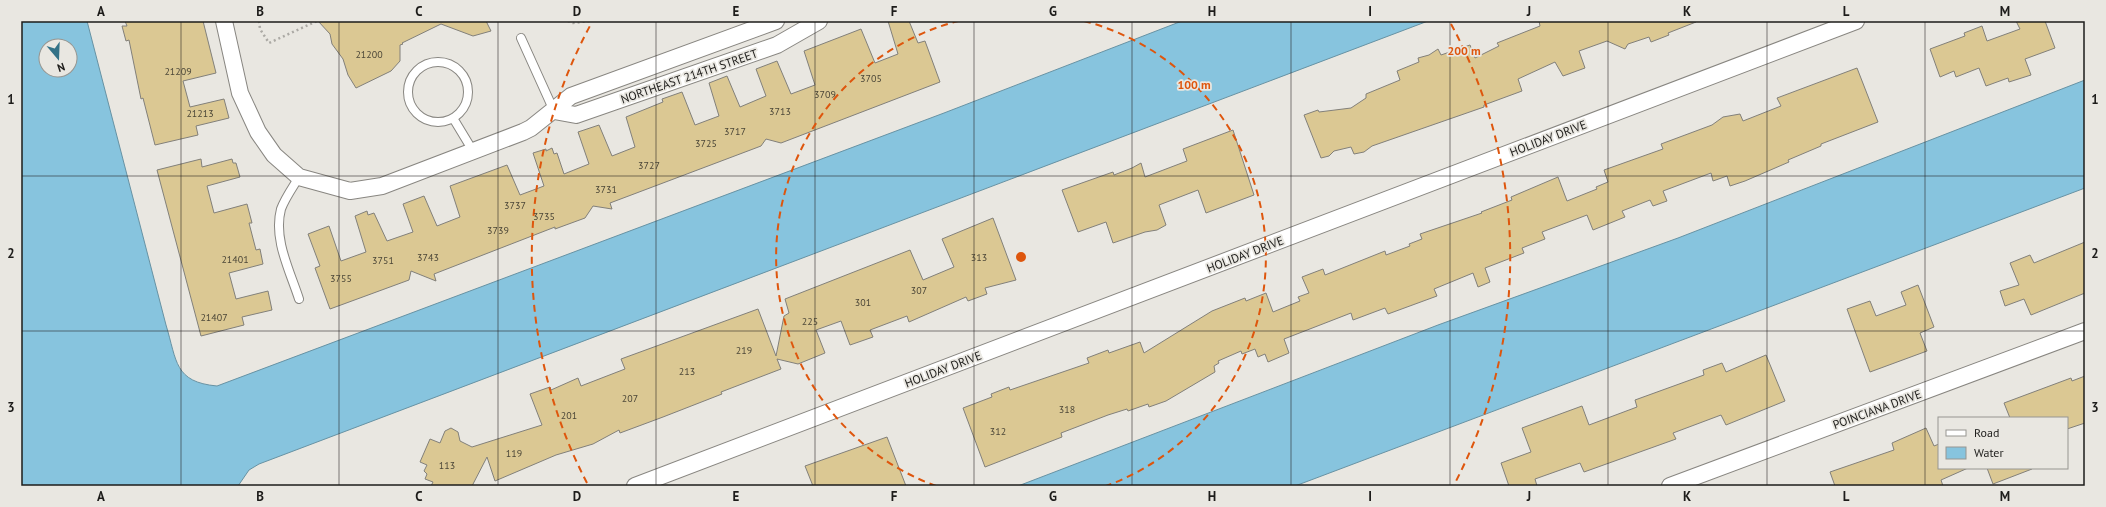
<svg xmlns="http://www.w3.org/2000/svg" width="2106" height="507" font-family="'PT Sans',sans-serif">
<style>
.water{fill:#87c4de;stroke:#6792a3;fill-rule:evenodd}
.building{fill:#dbc893;stroke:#82807a}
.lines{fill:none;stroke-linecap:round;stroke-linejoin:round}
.lane-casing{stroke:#888681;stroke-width:10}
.street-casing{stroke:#888681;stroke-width:18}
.path{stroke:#aba9a4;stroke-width:2.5;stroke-dasharray:2 3;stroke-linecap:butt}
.lane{stroke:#fff;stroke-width:8}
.street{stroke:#fff;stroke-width:16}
.grid{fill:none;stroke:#1d1c1a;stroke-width:1;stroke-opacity:0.55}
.ring{fill:none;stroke:#de560d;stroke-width:2;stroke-dasharray:7 5}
.labels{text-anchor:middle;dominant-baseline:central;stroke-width:3.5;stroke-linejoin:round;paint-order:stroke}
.number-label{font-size:10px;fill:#4c4738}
.street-label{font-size:12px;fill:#1d1c1a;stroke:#e9e7e1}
.centre{fill:#de560d;stroke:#e9e7e1;stroke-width:2}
.ring-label{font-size:12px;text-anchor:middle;font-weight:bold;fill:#de560d;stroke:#e9e7e1;stroke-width:3.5;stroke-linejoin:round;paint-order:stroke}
.neatline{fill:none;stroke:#1d1c1a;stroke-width:1.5}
.grid-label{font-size:13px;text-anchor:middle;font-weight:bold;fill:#1d1c1a}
</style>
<rect width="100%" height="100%" fill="#e9e7e1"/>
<path class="water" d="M21,21H87L166,325C177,361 174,382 217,386L944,113L1182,21H1428L259,464L249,470L238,486H21ZM46,46H70V70H46Z
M2085,80V188L1295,486H1018L1438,325L1678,238Z"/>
<path class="building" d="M125,21H203L216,73L183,81L190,107L224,99L229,118L196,126L198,135L155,145L143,98L141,99L129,40L126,41L122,26H127Z
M318,21H486L491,31L473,36L441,24L402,43L403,44L400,45V61L391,71L356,88L348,75L343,59L332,44L330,34Z
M888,21H909L918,43L925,41L940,82L781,143L766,139L761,146L610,203L612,209L593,206L585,218L555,229V227L434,274L436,281L411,271L409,280L330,309L315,268L320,266L308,234L329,226L341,261L366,252L355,216L367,211L368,215L374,213L387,241L413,232L403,204L424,196L437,226L460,217L450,186L507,165L520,195L544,186L533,153L546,149V151L552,148L554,154L557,153L564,174L589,164L578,132L599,125L612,156L635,147L626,117L663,102L662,99L682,92L695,125L719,116L709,83L727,76L740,107L766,96L756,69L777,61L791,94L815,85L804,51L861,29L875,63L898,54Z
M1539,21L1696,22L1668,33L1669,35L1651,42L1649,37L1628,44L1625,49L1607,41L1579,51L1585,68L1563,76L1555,62L1518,79L1522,91L1484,105V107L1372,146L1364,152L1354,154L1351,147L1334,151L1329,156L1321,158L1304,115L1318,110L1319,112L1351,108L1366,98V94L1400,80L1397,71L1419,62L1418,58L1429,55L1438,49L1441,55L1470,45L1475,58L1499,46L1497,43L1540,26Z
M2016,21H2045L2055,48L2025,59L2031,75L2009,82L2008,78L1986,86L1979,68L1956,77L1954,71L1940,77L1930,49L1965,36L1964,33L1982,26L1987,41L2020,29Z
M1857,68L1878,122L1821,144V146L1788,160L1789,162L1745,181L1730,186L1727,176L1713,181L1711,173L1663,191L1667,201L1653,206L1650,200L1622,211L1625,217L1593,230L1587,215L1542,232L1545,239L1522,248L1524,253L1485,268L1490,282L1478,287L1473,273L1434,289L1437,296L1388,314L1385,308L1353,320L1351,313L1284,339L1289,353L1268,362L1265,354L1258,357L1255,349L1242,354L1241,351L1218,361L1219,363L1214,366L1215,372L1166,401L1149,407L1148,404L1128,411L1127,409L1108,415L1061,433L1062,437L985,467L963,408L992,397L991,394L1009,387L1010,390L1089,363L1087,358L1108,350L1109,353L1140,342L1144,353L1212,311L1245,298L1246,301L1266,293L1273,312L1300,301L1298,297L1309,293L1302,277L1323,269L1325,275L1385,251L1386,255L1410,246L1409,244L1422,239L1420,234L1482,213L1481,212L1512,200L1511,197L1558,177L1567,201L1597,189L1596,187L1608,182L1604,170L1663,149L1661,144L1712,125L1723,117L1740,114L1743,121L1781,106L1777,98Z
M1233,130L1254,195L1206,213L1198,190L1159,205L1166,225L1157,230L1145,232L1113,243L1106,222L1078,232L1062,190L1113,172L1114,175L1132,168L1141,163L1145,177L1187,161L1183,149Z
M201,159L202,167L232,159L233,163H236L240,177L207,186L214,213L247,204L252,223H249L256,250L260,249L263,264L229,273L236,299L268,291L272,310L242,317L244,325L201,336L157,170Z
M993,218L1016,280L985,288L987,294L968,301L966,297L909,322L907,316L870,330L873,337L850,345L841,321L816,330L825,353L798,364L777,359L781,369L721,392L722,394L663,417L620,433L619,430L593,444L556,455L495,481L487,457L472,486H431L433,482L425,479L427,474L424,471L427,465L420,462L430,439L440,443L445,431L451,428L458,432L460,441L472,447L542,425L530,394L550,387L551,390L578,378L581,386L625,369L621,359L758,309L776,356L784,316L789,313L785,299L910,250L923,280L954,267L942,239Z
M2085,242V293L2031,315L2024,299L2005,306L2000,291L2019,285L2010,263L2030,255L2034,263Z
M1918,285L1934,327L1920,333L1927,351L1870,372L1847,309L1870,301L1876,316L1906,305L1901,292Z
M1766,355L1785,401L1726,425L1721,415L1673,433L1676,439L1584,472L1580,463L1535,479L1537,486H1509L1501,463L1531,452L1522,428L1582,406L1589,425L1637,407L1635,400L1704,375L1703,370L1722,363L1726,372Z
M2085,376V423L2067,429V418H2010L2004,403L2071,378L2072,381Z
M1926,428L1934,446L1939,444V468H1968L1941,480L1943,486H1835L1830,472L1894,450L1892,443Z
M887,437L906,486H813L805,466Z
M1987,468H2032V469L1993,484Z"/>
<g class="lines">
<defs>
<path id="lane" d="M521,38L554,111
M408 92a30 30 0 1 1 60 0a30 30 0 1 1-60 0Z
M453,118L473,151
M299,177C293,187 285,198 281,209C273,239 290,271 299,299"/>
<path id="street" d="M224,21L240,93L258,132L274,155L299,177L350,191L382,186L523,132L531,128L571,96L776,21
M554,111L576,115L777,45L819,21
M635,486L1856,21
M1670,486L2085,331"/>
</defs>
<use href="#lane" class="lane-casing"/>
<use href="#street" class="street-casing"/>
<path class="path" d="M259,21L260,29L269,43L317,21
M568,21L573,23L590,21"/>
<use href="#lane" class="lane"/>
<use href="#street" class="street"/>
</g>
<path class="grid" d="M181,21V486M339,21V486M498,21V486M656,21V486M815,21V486M974,21V486M1132,21V486M1291,21V486M1450,21V486M1608,21V486M1767,21V486M1925,21V486M21,176H2085M21,331H2085"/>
<g class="ring">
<path d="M936 486A244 244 0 0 1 958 21M1084 21A244 244 0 0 1 1106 486"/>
<path d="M587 483A489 489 0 0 1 591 24M1451 24A489 489 0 0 1 1455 483"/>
</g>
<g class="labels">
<g class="number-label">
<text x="369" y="54">21200</text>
<text x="178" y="71">21209</text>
<text x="871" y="78">3705</text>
<text x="825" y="94">3709</text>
<text x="780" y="111">3713</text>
<text x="200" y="113">21213</text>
<text x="735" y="131">3717</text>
<text x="706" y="143">3725</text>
<text x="649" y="165">3727</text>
<text x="606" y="189">3731</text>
<text x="515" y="205">3737</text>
<text x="544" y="216">3735</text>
<text x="498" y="230">3739</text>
<text x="428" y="257">3743</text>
<text x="979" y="257">313</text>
<text x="235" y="259">21401</text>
<text x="383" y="260">3751</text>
<text x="341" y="278">3755</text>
<text x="919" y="290">307</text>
<text x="863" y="302">301</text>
<text x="214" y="317">21407</text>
<text x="810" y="321">225</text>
<text x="744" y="350">219</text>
<text x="687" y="371">213</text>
<text x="630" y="398">207</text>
<text x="1067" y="409">318</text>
<text x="569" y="415">201</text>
<text x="998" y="431">312</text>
<text x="514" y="453">119</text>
<text x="447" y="465">113</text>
</g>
<g class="street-label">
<text transform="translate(689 76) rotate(-19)">NORTHEAST 214TH STREET</text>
<text transform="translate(1548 138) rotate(-21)">HOLIDAY DRIVE</text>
<text transform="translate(1245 254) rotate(-21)">HOLIDAY DRIVE</text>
<text transform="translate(943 369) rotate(-21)">HOLIDAY DRIVE</text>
<text transform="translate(1877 409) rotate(-20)">POINCIANA DRIVE</text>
</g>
</g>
<circle cx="1021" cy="257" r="6" class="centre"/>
<g class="ring-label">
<text x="1464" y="55">200 m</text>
<text x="1194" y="89">100 m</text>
</g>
<rect width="2106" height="507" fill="none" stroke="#e9e7e1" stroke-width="44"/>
<rect x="1938" y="417" width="130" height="52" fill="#e9e7e1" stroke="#979691"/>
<rect x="1946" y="430" width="20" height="6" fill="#ffffff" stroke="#979691"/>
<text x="1974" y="437" font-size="12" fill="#1d1c1a">Road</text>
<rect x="1946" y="447" width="20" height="12" fill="#87c4de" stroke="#979691"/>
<text x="1974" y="457" font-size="12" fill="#1d1c1a">Water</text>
<g transform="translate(58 58) rotate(161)"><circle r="19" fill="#e9e7e1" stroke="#979691"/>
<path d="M0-3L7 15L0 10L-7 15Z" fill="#337287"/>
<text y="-6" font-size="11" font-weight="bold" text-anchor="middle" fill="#1d1c1a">N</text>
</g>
<rect x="22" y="22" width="2062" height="463" class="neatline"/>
<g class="grid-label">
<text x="101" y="16">A</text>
<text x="260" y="16">B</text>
<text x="419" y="16">C</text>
<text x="577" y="16">D</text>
<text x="736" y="16">E</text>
<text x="894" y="16">F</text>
<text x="1053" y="16">G</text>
<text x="1212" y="16">H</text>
<text x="1370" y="16">I</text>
<text x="1529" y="16">J</text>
<text x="1687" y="16">K</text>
<text x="1846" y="16">L</text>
<text x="2005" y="16">M</text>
<text x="11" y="104">1</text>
<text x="2095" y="104">1</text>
<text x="11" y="258">2</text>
<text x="2095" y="258">2</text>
<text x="11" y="412">3</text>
<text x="2095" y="412">3</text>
<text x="101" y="501">A</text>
<text x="260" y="501">B</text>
<text x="419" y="501">C</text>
<text x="577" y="501">D</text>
<text x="736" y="501">E</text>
<text x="894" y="501">F</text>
<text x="1053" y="501">G</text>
<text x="1212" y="501">H</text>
<text x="1370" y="501">I</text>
<text x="1529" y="501">J</text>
<text x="1687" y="501">K</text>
<text x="1846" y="501">L</text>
<text x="2005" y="501">M</text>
</g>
</svg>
